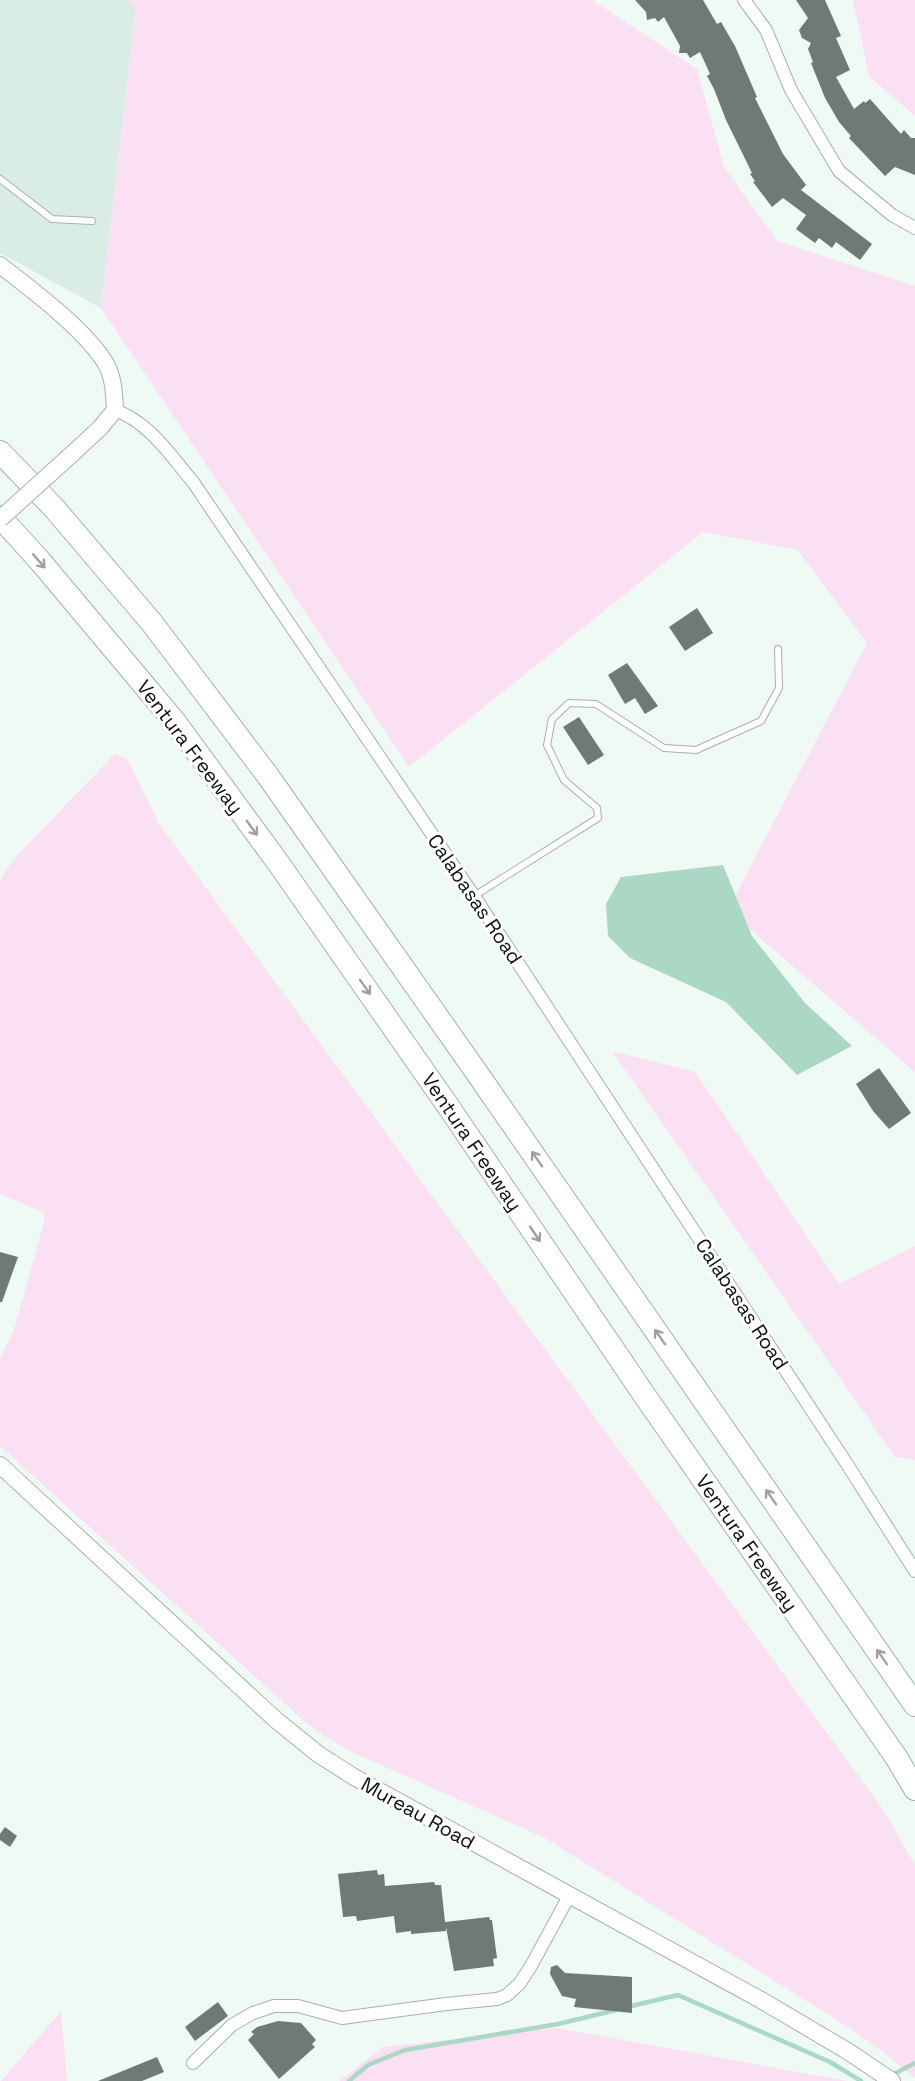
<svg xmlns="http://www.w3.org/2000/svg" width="915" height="2081" font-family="'Space Grotesk',sans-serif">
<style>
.built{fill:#daede5}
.green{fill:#fbdff2}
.water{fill:#aad8c5}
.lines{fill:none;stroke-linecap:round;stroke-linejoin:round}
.stream{stroke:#aad8c5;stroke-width:4.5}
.building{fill:#6f7975}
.lane-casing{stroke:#a7b1ac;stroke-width:8}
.street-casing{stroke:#a7b1ac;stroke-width:14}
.secondary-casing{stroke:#a7b1ac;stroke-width:18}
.highway-casing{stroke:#a7b1ac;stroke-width:24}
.lane{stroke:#fff;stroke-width:6}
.street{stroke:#fff;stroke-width:12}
.secondary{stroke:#fff;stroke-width:16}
.highway{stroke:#fff;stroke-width:22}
.secondary-bridge-casing{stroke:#a7b1ac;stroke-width:18;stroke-linecap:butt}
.secondary-bridge{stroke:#fff;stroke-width:16}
.oneway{stroke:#9fa09f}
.labels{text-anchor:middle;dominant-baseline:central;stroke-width:6;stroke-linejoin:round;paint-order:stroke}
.street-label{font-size:20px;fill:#0e1110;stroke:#fff}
</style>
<rect width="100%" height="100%" fill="#effaf5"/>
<path class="built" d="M0,0H128L136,9L101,308L0,253Z"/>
<path class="green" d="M128,0H592L697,69L724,167L777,241L915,286V1072L728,910L867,643L798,550L703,532L409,767L101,308L136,9Z
M853,0H915V116L869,76Z
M115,754L127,759L159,824L882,1808L915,1865V2078L879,2049L837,2020L545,1838L354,1753L326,1737L304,1721L0,1446V1358L14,1330L45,1219L43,1212L0,1194V881L12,861Z
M612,1051L695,1072L839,1284L915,1246V1460L895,1457Z
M61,2011L67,2081H1Z
M557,2028L847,2081H339L383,2047Z"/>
<path class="water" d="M723,865L752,936L805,1003L852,1046L797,1075L726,1002L630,958L608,936L606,904L621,877Z"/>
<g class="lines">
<path class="stream" d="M627,2007L678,1995L830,2062L861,2081
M890,2076L915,2063
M349,2081L368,2065L405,2050L558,2024L616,2010"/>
</g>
<path class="building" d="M635,0H703L717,24L721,22L735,46L757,97L755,98L783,154L806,185L801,190L872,244L860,260L836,242L832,248L819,238L815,243L796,229L806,215L783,198L772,207L753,182L755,181L750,174L752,173L726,120L714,89L707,76L710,74L700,52L690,58L687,53H679L680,46L664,17L658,22L655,18L647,20L646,12Z
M796,0H825L841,36L836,38L850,70L836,77L854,109L864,101L865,103L870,99L901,134L904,130L911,138H915V175L895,167L885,176L849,138L851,136L839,122L825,98L811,63L813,62L808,49L811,43L802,38L799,30L808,18Z
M697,608L713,633L685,651L669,627Z
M627,663L658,706L645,714L635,698L625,704L608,675Z
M579,717L604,755L588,765L563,727Z
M879,1068L911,1113L889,1129L873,1111L856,1084Z
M0,1252L18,1257L2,1302H0Z
M5,1827L17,1836L10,1847L0,1840V1834Z
M377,1870L378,1875L384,1874L385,1886L434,1882L435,1885H441L445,1922L489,1917L490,1920H492L497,1958L493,1959L494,1966L454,1971L446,1927V1931L411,1934V1931L396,1933L394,1916L357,1921L356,1916L343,1917L338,1874Z
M557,1965L565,1973L632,1977V2013L574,2007L576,1999L562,1996L550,1974L551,1967Z
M218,2002L228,2016L195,2041L185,2027Z
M278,2021L301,2023L316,2040L312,2044L315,2047L279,2079L248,2040L254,2034L251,2032L257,2027Z
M157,2057L164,2072L142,2081H98Z"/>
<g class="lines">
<defs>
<path id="lane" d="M0,179L52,219L92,221
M474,896L598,818L597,808L564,780L547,745L552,719L569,703L596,704L664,748L696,750L761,721L779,688L778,649"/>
<path id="street" d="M744,0L766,30L791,90L839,171L892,215L915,228
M115,410C150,423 170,455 193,482L474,896L845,1461L915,1571
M193,2063L232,2025L253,2013L274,2006H298L342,2018L446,2004L497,1999L507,1995L520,1983L531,1966L569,1896"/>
<path id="secondary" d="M0,265C32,290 86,330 106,364C114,378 114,395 115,410L100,428L72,454
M0,1465L276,1720L318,1754L354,1777L761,2000L849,2052L892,2081"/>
<path id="highway" d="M0,452L54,508L152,623L268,776L477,1073L915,1705
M0,517L40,561L175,722L279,864L448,1106L645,1396L896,1757L915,1789"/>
</defs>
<use href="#lane" class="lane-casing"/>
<use href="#street" class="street-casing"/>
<use href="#secondary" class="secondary-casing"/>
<use href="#highway" class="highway-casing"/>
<use href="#lane" class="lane"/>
<use href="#street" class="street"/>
<use href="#secondary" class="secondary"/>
<use href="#highway" class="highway"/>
<defs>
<path id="secondary-bridge" d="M0,519L72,454"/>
</defs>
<use href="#secondary-bridge" class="secondary-bridge-casing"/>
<use href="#secondary-bridge" class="secondary-bridge"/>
</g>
<defs><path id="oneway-shaft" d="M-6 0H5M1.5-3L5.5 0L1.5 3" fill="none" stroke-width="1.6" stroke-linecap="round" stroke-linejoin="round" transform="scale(1.5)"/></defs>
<g class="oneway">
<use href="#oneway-shaft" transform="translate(39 561) rotate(49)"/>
<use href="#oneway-shaft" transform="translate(252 828) rotate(54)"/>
<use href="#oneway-shaft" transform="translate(365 987) rotate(55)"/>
<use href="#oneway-shaft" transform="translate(537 1159) rotate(-125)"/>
<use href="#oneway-shaft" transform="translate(535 1234) rotate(56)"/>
<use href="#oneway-shaft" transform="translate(660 1337) rotate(-125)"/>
<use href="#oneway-shaft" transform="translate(771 1497) rotate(-125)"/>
<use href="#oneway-shaft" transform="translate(882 1657) rotate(-125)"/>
</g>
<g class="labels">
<g class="street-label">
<text transform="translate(190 747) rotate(53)">Ventura Freeway</text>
<text transform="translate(475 899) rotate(56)">Calabasas Road</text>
<text transform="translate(472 1142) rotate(56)">Ventura Freeway</text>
<text transform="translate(742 1304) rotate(57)">Calabasas Road</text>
<text transform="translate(747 1543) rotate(55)">Ventura Freeway</text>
<text transform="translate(418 1813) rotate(29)">Mureau Road</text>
</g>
</g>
</svg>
